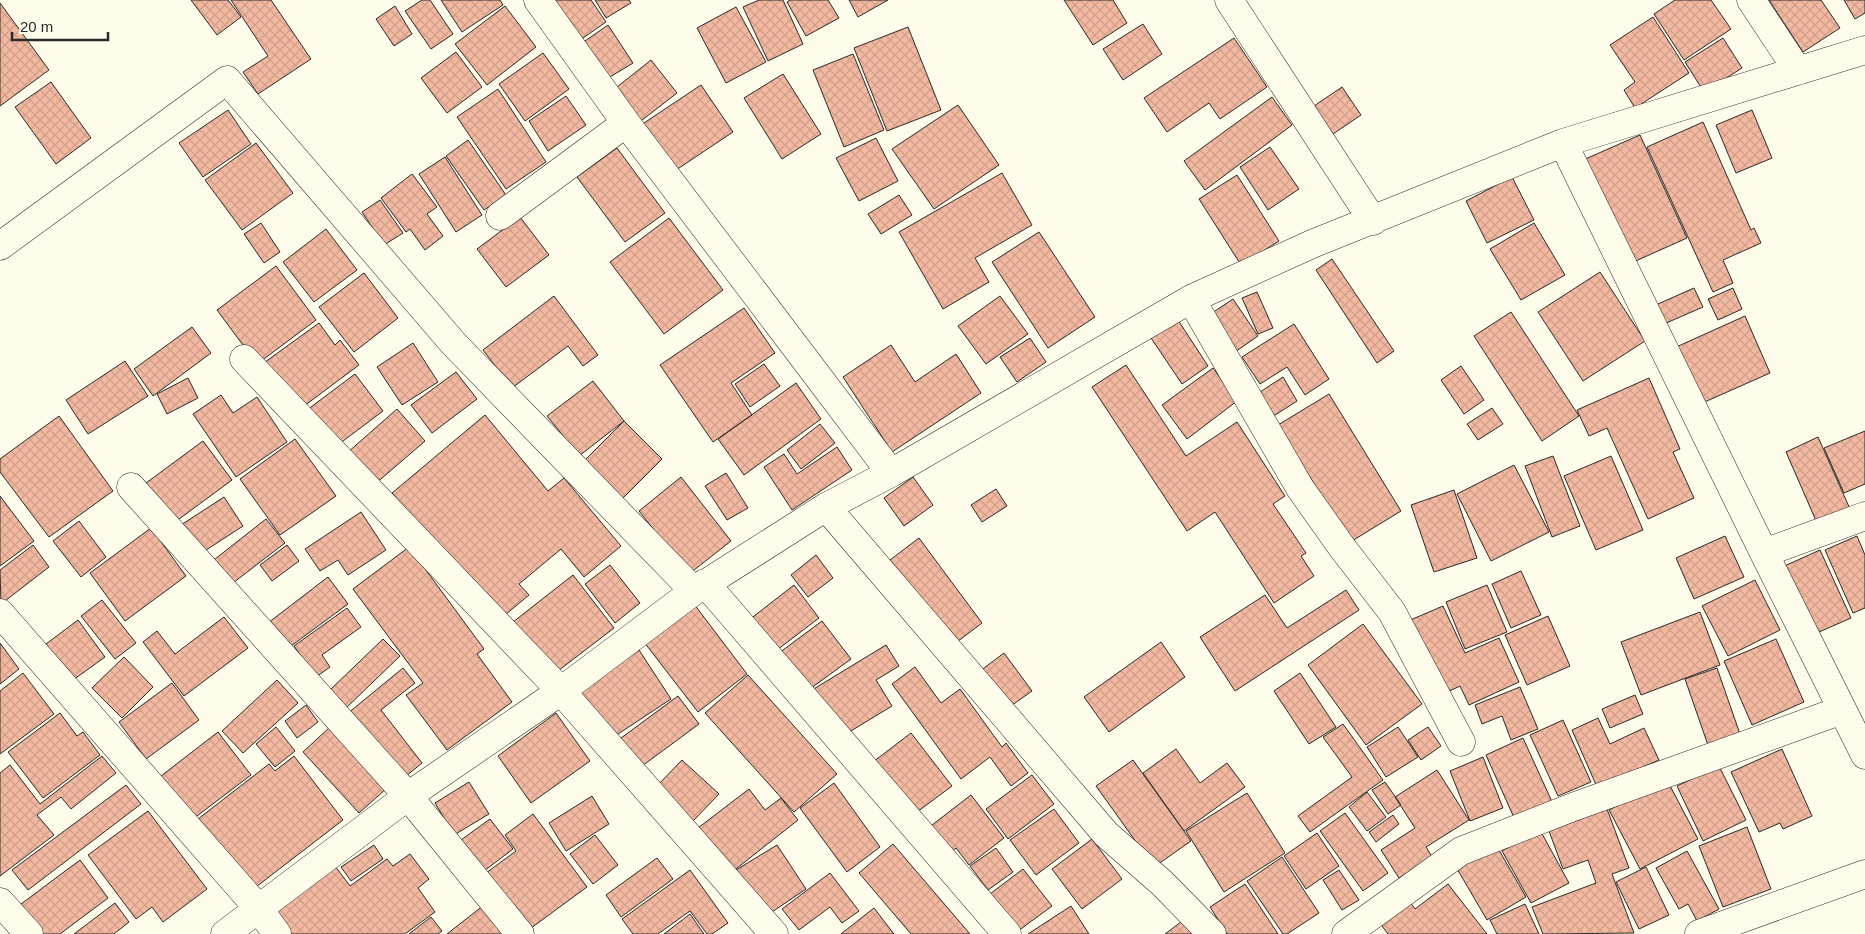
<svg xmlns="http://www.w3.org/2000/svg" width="1865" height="934" font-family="Arial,sans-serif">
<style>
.building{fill:url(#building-cross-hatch);stroke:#2b2b2b}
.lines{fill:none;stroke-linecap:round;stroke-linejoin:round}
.minor-casing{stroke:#2b2b2b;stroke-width:29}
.minor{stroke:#fdfbea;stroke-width:28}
</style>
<defs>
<pattern id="building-cross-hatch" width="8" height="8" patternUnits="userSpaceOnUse" patternTransform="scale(1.25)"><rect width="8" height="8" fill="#f2b8a0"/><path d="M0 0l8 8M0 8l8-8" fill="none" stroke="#d09e8a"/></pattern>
</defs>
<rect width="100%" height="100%" fill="#fdfbea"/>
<path class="building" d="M191,0H228L241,17L217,35Z
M231,0H271L311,59L258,94L243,72L268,56Z
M422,0H430L453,34L431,49L405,11Z
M441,0H500L503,5L462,32Z
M543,0H591L606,22L573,45Z
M595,0H629L631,3L606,18Z
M759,0H783L803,44L768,61L743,7Z
M790,0H828L839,18L806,36L787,2Z
M849,0H888L858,17Z
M1064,0H1113L1127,23L1093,45Z
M1675,0H1711L1731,29L1684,60L1654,14Z
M1769,0H1821L1840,28L1803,52Z
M1844,0H1865V13L1855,19Z
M0,3L49,70L0,106Z
M395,6L412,34L394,46L376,19Z
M505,6L536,47L487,85L455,44Z
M736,7L766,62L726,83L697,28Z
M1653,17L1689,73L1635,108L1624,90L1635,82L1610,45Z
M1143,24L1162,54L1123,80L1103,49Z
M608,25L633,63L605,80L582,43Z
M908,27L941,110L887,131L854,48Z
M1234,38L1267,87L1220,119L1209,103L1167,132L1144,98Z
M1723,38L1742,68L1704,92L1685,62Z
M456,52L482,87L447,113L421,78Z
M543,53L569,89L525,121L499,84Z
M853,54L884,130L844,147L813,70Z
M651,60L677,93L637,124L612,91Z
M783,74L821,134L782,159L744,98Z
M51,82L91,138L56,164L15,107Z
M701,85L733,132L673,172L641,125Z
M1342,87L1361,115L1333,134L1314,106Z
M498,89L546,162L506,189L457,117Z
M566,96L586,125L548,151L529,121Z
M1272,97L1292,125L1205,190L1184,161Z
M958,105L999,165L934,209L892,149Z
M228,110L251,144L203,177L179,143Z
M1752,110L1772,158L1736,173L1716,125Z
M1703,122L1751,230L1754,228L1761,243L1723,260L1733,283L1713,292L1647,147Z
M1640,135L1687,238L1629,264L1583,160Z
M876,138L898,181L859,201L836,158Z
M468,140L506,195L484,210L446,156Z
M256,143L293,193L242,230L205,180Z
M1270,147L1299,189L1268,210L1240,167Z
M617,148L665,213L625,242L577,177Z
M445,157L482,215L456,232L419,174Z
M1002,173L1032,225L975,258L989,282L943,309L899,232Z
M412,174L437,207L427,214L443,236L425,250L410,229L406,232L381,198Z
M1237,175L1279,241L1241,265L1199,199Z
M1512,177L1534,220L1487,243L1466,201Z
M899,195L912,215L881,234L868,214Z
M380,200L403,233L384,245L362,212Z
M520,217L549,255L506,287L477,249Z
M669,218L723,290L664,334L610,262Z
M261,223L280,252L264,263L244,234Z
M1534,223L1565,275L1521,300L1490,249Z
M326,229L357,270L314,302L283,262Z
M1039,232L1095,317L1048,348L992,262Z
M1332,259L1394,351L1377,363L1316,270Z
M276,266L316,320L257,364L217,310Z
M1600,272L1645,341L1583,381L1538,312Z
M364,273L398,318L354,352L319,307Z
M1694,288L1703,307L1657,327L1649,308Z
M1733,288L1742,309L1718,320L1708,299Z
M1257,292L1273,328L1258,334L1242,298Z
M554,296L598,355L583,366L568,346L512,388L483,350Z
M1000,296L1028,334L986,364L958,326Z
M1233,299L1258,336L1235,352L1209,315Z
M744,308L775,353L731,383L752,415L713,442L660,365Z
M1511,312L1579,416L1542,441L1474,336Z
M1745,316L1770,373L1700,404L1674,348Z
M1176,317L1208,366L1182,384L1149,335Z
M319,323L335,345L340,340L359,365L296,412L261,365Z
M1294,324L1329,379L1305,395L1287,367L1260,384L1242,357Z
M192,327L211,353L153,396L134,369Z
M1030,338L1046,362L1017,382L1000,357Z
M413,343L438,382L402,405L377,367Z
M891,345L915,382L956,354L981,393L892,452L843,377Z
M125,361L148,396L88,434L66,400Z
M764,364L780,386L750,407L735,384Z
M1126,365L1186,456L1237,422L1285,496L1273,504L1306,553L1301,556L1314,576L1274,603L1215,512L1187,531L1092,387Z
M1461,366L1484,400L1464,414L1441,380Z
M1213,368L1237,401L1187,439L1162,405Z
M456,372L477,399L432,433L411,405Z
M355,374L383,411L335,447L307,410Z
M1283,377L1297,401L1272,417L1257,394Z
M188,378L198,398L167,414L157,394Z
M1649,378L1680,449L1673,452L1694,498L1648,519L1607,428L1589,436L1577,410Z
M593,381L624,421L579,456L547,416Z
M796,383L821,419L744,475L718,439Z
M1329,394L1401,511L1347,544L1339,524L1278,425Z
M221,395L233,413L257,397L287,442L236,477L193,414Z
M1492,408L1503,424L1478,440L1467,424Z
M397,409L425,441L374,485L347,453Z
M485,415L548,491L564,478L621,546L584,577L561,549L519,584L529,595L499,620L392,493Z
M59,416L113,491L49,537L0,472V459Z
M624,421L662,459L620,501L583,462Z
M820,424L835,443L801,469L787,450Z
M1865,431V484L1844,493L1824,448Z
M1818,437L1850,509L1817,523L1786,452Z
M295,439L336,496L280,535L240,479Z
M203,441L232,480L171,525L142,486Z
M837,447L852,470L792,510L764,467L784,454L797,474Z
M1553,456L1580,526L1552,537L1525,466Z
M1611,456L1643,530L1596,550L1564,476Z
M1514,465L1549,532L1491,561L1457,494Z
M726,473L748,508L727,520L705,486Z
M681,477L731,541L689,574L639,511Z
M913,477L933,505L904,526L884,498Z
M996,489L1007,506L982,522L971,505Z
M1454,490L1477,558L1434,572L1411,505Z
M0,496L34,541L0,566Z
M224,497L243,526L200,554L181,525Z
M361,512L386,550L348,575L338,560L320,571L305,549Z
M266,519L285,543L229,586L210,563Z
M79,521L106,557L81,577L53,541Z
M151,528L186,576L125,621L90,573Z
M1725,536L1744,577L1694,599L1676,558Z
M1857,536L1865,555V608L1853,613L1825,550Z
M919,538L982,623L953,645L890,560Z
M33,545L49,567L1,604L0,570Z
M287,545L299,561L272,581L260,565Z
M409,547L484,649L477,654L512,702L447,750L406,695L423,683L353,589Z
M1820,550L1851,618L1810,636L1780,568Z
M816,555L833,578L808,597L791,575Z
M610,565L640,603L615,623L585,584Z
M1521,571L1541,615L1511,628L1492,584Z
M573,575L614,628L554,674L513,622Z
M328,577L348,604L287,649L268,623Z
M1755,580L1780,630L1728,656L1702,606Z
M794,585L819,618L773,653L749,620Z
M1487,585L1507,632L1465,649L1446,602Z
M1346,590L1359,610L1235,691L1200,637L1265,595L1287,628Z
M102,600L136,643L115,659L81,616Z
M694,604L747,674L698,712L644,642Z
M1443,606L1465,653L1499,638L1519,682L1469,705L1460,686L1441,695L1408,621Z
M347,608L361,627L322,655L330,667L316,677L294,646Z
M1700,612L1720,665L1641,695L1621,642Z
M1548,616L1570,666L1527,685L1505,635Z
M224,617L248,648L184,696L143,642L157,631L175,654Z
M78,620L105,657L73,680L46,644Z
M822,621L851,659L803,694L775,656Z
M1363,624L1422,704L1366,745L1308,665Z
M383,639L400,656L346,708L329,691Z
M1776,639L1804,702L1752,725L1724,661Z
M1161,642L1185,677L1109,732L1084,697Z
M0,643L19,669L0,684Z
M886,645L899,666L876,680L892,706L841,737L812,690Z
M639,650L671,699L612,738L579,690Z
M1004,653L1032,691L1008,708L980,671Z
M124,657L153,687L122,718L92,688Z
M915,667L941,703L960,689L1002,747L1006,743L1028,773L1011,786L990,757L961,779L892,684Z
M403,668L415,683L381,710L422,763L400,781L347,714Z
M1717,668L1741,737L1709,748L1685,679Z
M23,673L54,714L0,754V691Z
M1300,673L1336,727L1309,744L1274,691Z
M748,675L837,774L794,812L705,713Z
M277,680L298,703L243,753L222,731Z
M172,683L199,720L146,759L119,722Z
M1520,687L1538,729L1511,740L1502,716L1482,724L1475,705Z
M1635,695L1643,714L1610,728L1602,709Z
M678,696L699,724L638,769L617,741Z
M306,705L318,722L297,738L285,721Z
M60,713L77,736L83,732L100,755L43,798L8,752Z
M556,713L590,761L531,803L498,756Z
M1598,718L1610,744L1644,728L1659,760L1597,787L1572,730Z
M1563,720L1591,782L1558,796L1530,735Z
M1343,724L1383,780L1310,832L1298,816L1352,777L1323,737Z
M331,726L387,788L359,813L303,752Z
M276,727L295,751L275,767L256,744Z
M1398,727L1418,757L1386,777L1367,747Z
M1428,727L1441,746L1421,760L1408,740Z
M218,732L251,775L193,819L161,776Z
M911,733L952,786L909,818L869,765Z
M1523,738L1553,804L1515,820L1486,755Z
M1176,749L1200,783L1227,763L1245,787L1184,831L1143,773Z
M1782,749L1812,816L1783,829L1780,823L1759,832L1731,772Z
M102,756L116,773L71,809L61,797L37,815L54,835L0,876V773L10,765L40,804Z
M294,756L343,820L252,890L198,819L269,764L275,771Z
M1483,757L1503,808L1470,821L1450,771Z
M682,760L719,794L693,821L657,786Z
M1133,760L1191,841L1154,867L1096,786Z
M1719,766L1746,820L1703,841L1677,786Z
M1437,770L1469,820L1426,847L1432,857L1399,878L1381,850L1415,828L1395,797Z
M1032,775L1054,804L1008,839L986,809Z
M1667,780L1698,839L1640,869L1609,810Z
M469,782L489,814L454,835L435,803Z
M1385,782L1401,805L1388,814L1372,790Z
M834,783L880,847L847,872L800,808Z
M126,785L141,804L28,890L12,870Z
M749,789L765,810L781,798L798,820L732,872L698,828Z
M1367,792L1386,817L1367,831L1349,807Z
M1247,793L1285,853L1224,892L1186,831Z
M971,795L1004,838L969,865L956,848L942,858L923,832Z
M592,796L609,824L566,851L549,823Z
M1054,809L1079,843L1036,875L1010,840Z
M1607,809L1629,868L1612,874L1634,933L1543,934L1532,907L1596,883L1588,860L1563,869L1549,831Z
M148,811L207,889L163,922L152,907L136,919L88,855Z
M1345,813L1388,873L1363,891L1320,831Z
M533,814L587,887L527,931L486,873L516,851L505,835Z
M1393,815L1399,824L1376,842L1369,832Z
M490,819L513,849L484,871L461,840Z
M1747,827L1771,889L1723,907L1699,846Z
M1540,830L1569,883L1531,903L1502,851Z
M1317,833L1339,866L1306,889L1284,856Z
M595,835L618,865L593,884L570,854Z
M1092,839L1122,879L1082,909L1052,869Z
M893,844L970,934H911L859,873Z
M374,845L383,859L351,881L341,867Z
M777,845L806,889L766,916L736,870Z
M1496,845L1526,897L1487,920L1456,867Z
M996,848L1013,872L988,890L970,866Z
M1687,851L1719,909L1697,921L1688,904L1679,909L1656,868Z
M410,854L429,879L418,888L435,912L405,934H287L271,912L335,866L350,886L387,859L393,866Z
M1282,857L1319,913L1287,934H1283L1247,881Z
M657,858L673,879L621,917L606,895Z
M80,860L108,898L60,934H43L21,904Z
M1646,867L1669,915L1639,929L1616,882Z
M1023,869L1052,906L1014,934L986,897Z
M690,870L728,923L712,934H707L690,911L658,934H633L622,919Z
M1339,870L1359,900L1342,910L1323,880Z
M830,873L859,911L842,923L830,907L799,930L782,909Z
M1245,884L1278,934H1227L1210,907Z
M1448,884L1487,934H1388L1376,918L1405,895L1415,909Z
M115,903L129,922L114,934H74Z
M1525,904L1539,934H1497L1490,920Z
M484,905L507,934H447Z
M1071,906L1089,934H1028Z
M874,908L894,934H841Z
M690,914L704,934H664Z
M431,917L442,931L438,934H409Z
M1185,919L1196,934H1165Z"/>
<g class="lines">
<defs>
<path id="minor" d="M538,0L626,123L891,473
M1229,0L1373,221
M1751,0L1798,71
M1563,143L1865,50
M500,216L626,123
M0,246L227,80L454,344L694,591L826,507L891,473L1191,299L1312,244L1563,143L1764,553L1865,755
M1191,299L1300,488L1341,546L1392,612L1461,742
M244,359L561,691L774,934
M131,487L408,796L520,934
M826,507L1106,834L1162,883L1212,934
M1764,553L1865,516
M705,583L1007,934
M0,613L259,909L277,934
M0,902L29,934
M225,934L408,796L561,691L694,591
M1346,934L1461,851L1573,807L1842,710
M1699,934L1865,874"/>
</defs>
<use href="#minor" class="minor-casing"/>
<use href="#minor" class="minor"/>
</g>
<path d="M12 32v8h96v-8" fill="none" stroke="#2b2b2b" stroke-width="2.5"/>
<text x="20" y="32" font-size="15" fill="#2b2b2b" stroke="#fdfbea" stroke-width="4" paint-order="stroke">20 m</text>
</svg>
